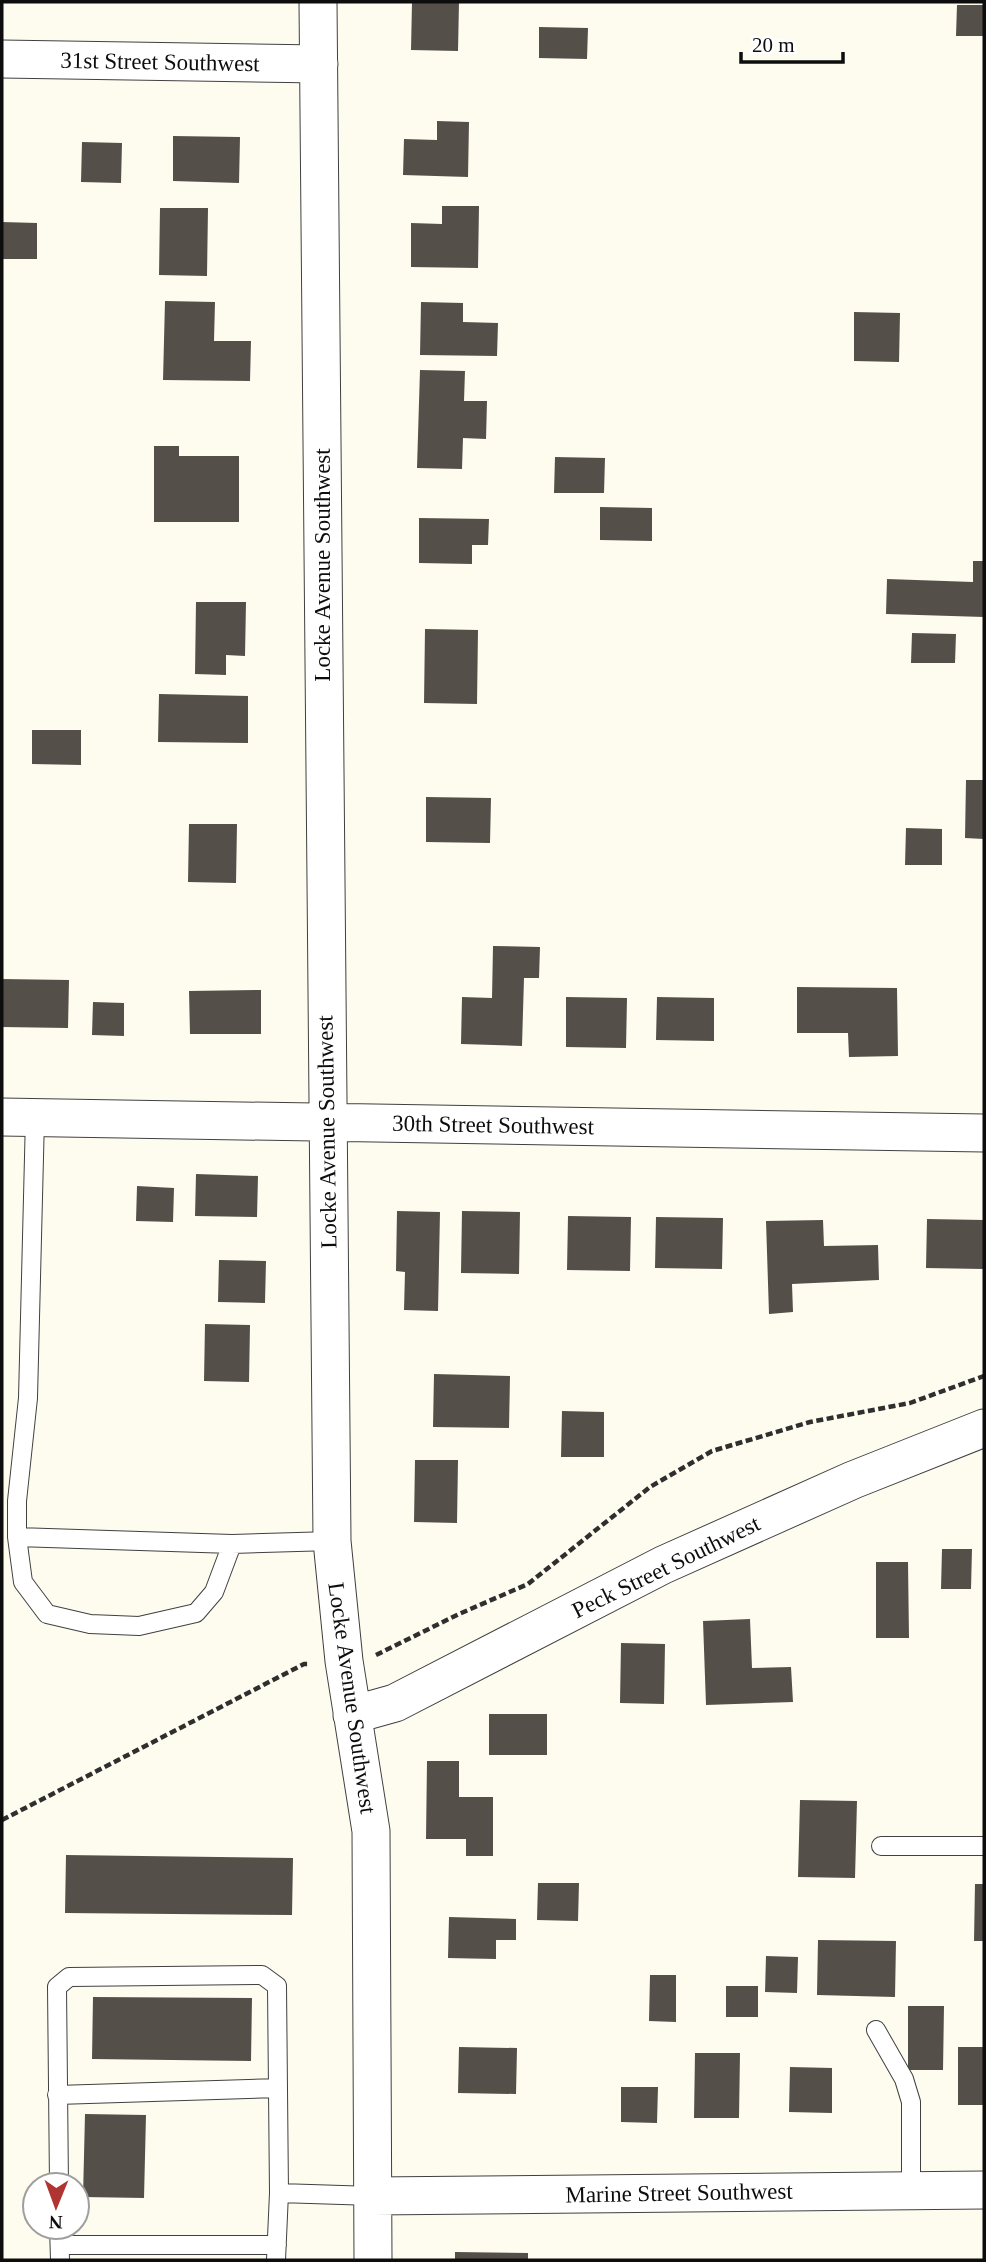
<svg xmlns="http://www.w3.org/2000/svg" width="986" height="2262" font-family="'Times New Roman',serif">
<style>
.building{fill:#554f4a}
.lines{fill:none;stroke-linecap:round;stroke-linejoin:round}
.lane-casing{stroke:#404040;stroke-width:20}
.street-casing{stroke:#404040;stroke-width:39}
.path{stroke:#2f2f2f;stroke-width:4.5;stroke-dasharray:7 3.5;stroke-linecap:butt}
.lane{stroke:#fff;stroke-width:18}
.street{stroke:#fff;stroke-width:37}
.labels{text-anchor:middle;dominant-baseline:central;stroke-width:7;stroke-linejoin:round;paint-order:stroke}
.street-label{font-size:23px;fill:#0d0d0d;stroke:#fff}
</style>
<rect width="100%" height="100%" fill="#fdfcef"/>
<path class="building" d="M412,2H459L458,51L411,50Z
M957,5H984V36H956Z
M539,27L588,28L587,59L539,58Z
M437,121L469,122L468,177L403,175L404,139L437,140Z
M173,136L240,137L239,183L173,181Z
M82,142L122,143L121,183L81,182Z
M442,206H479L478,268L411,267V223L442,224Z
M160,208H208L207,276L159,275Z
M2,222L37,223V259H2Z
M165,301L215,302L214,341H251L250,381L163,380Z
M421,302L463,303V322L498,323L497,356L420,355Z
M854,312L900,313L899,362L854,361Z
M420,370L465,371L464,401H487L486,439L463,438L462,469L417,468Z
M154,446H179V456H239V522H154Z
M555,457L605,458L604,493H554Z
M600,507L652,508V541L600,540Z
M419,518L489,519L488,545H472V564L419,563Z
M973,561H984V617L886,614L887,579L973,582Z
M196,602H246L245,656L226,655V675L195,674Z
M425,629L478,630L477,704L424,703Z
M912,633L956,634L955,663H911Z
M159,694L248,696V743L158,742Z
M32,730H81V765L32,764Z
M966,780H984V839L965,838Z
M426,797L491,798L490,843L426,842Z
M189,824H237L236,883L188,882Z
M906,828L942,829V865H905Z
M493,946L540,947L539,978H524L522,1046L461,1044L462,997L492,998Z
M2,979L69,980L68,1028L2,1027Z
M797,987L897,988L898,1056L849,1057L848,1033H797Z
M261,990V1034H190L189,991Z
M566,997L627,998L626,1048L566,1047Z
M657,997L714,998V1041L656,1040Z
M93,1002L124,1003V1036L92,1035Z
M196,1174L258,1176L257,1217L195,1216Z
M137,1186L174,1188L173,1222L136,1221Z
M397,1211L440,1212L438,1311L404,1310L405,1272L396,1271Z
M462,1211L520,1212L519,1274L461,1273Z
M568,1216L631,1217L630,1271L567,1270Z
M656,1217L723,1218L722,1269L655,1268Z
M927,1219L984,1220L983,1269L926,1268Z
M823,1220L824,1246L878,1245L879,1280L792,1284L793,1312L769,1314L766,1221Z
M219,1260L266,1261L265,1303L218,1302Z
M205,1324L250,1325L249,1382L204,1381Z
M434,1374L510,1376L509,1428L433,1427Z
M562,1411L604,1412V1457H561Z
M415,1460H458L457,1523L414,1522Z
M942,1549H972L971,1589H941Z
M876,1562H908L909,1638H876Z
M750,1619L752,1668L791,1667L793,1702L706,1705L703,1621Z
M621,1643L665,1644L664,1704L620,1703Z
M489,1714H547V1755H489Z
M427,1761H459V1797H493V1856H466V1839H426Z
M800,1800L857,1801L855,1878L798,1877Z
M66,1855L293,1858L292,1915L65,1913Z
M538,1883H579L578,1921L537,1920Z
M975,1884H984V1941H974Z
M449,1917L516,1919V1940H496V1959L448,1958Z
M818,1940L896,1941L895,1997L817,1995Z
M766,1956L798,1957L797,1993L765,1992Z
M650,1975H676V2022L649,2021Z
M726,1986H758V2017H726Z
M93,1997L252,1998L251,2061L92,2059Z
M908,2006H944L943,2070H908Z
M459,2047L517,2048L516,2094L458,2093Z
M958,2047H984V2105H958Z
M695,2053H740L739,2118H694Z
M790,2067L832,2068V2113L789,2112Z
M621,2087H658L657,2123L621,2122Z
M85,2114L146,2115L144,2198L83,2197Z
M455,2252L528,2253V2260H455Z"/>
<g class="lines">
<defs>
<path id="lane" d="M35,1117L28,1398L17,1501V1537L23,1582L47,1614L90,1624L139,1626L196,1613L214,1592L232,1544
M17,1537L232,1544L332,1541
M881,1846H984
M876,2030L904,2079L911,2102V2191
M57,2095L278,2088
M59,2185L57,1987L69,1977L262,1975L277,1986L279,2193L276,2260
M279,2193L373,2196
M59,2227L60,2260
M60,2245H277"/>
<path id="street" d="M318,2L332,1541L344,1661L371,1831L373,2260
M2,59L319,64
M2,1117L984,1133
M352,1715L395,1703L663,1565L853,1480L984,1428
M373,2196L984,2190"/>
</defs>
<use href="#lane" class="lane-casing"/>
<use href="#street" class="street-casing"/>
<path class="path" d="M376,1655L459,1614L528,1584L650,1487L712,1451L810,1422L910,1403L984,1376
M2,1820L304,1664H309"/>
<use href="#lane" class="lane"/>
<use href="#street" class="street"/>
</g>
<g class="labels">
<g class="street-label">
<text transform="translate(160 62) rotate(1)">31st Street Southwest</text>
<text transform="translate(322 565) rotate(-90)">Locke Avenue Southwest</text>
<text transform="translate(493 1125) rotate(1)">30th Street Southwest</text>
<text transform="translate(327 1132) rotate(-91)">Locke Avenue Southwest</text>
<text transform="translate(666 1567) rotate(-26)">Peck Street Southwest</text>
<text transform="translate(352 1698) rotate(82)">Locke Avenue Southwest</text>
<text transform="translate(679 2193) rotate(-1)">Marine Street Southwest</text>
</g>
</g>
<rect width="986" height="2262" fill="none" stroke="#0d0d0d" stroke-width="7"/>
<g transform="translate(56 2206) rotate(181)"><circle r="33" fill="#ffffff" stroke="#9e9e9e" stroke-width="2"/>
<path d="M0-5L12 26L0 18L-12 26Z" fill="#b03532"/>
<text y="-10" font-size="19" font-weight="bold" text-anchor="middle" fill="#0d0d0d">N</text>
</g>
<path d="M741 52v10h102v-10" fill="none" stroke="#0d0d0d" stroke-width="3.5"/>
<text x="752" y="52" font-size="21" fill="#0d0d0d" stroke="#ffffff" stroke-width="5" paint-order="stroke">20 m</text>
</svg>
